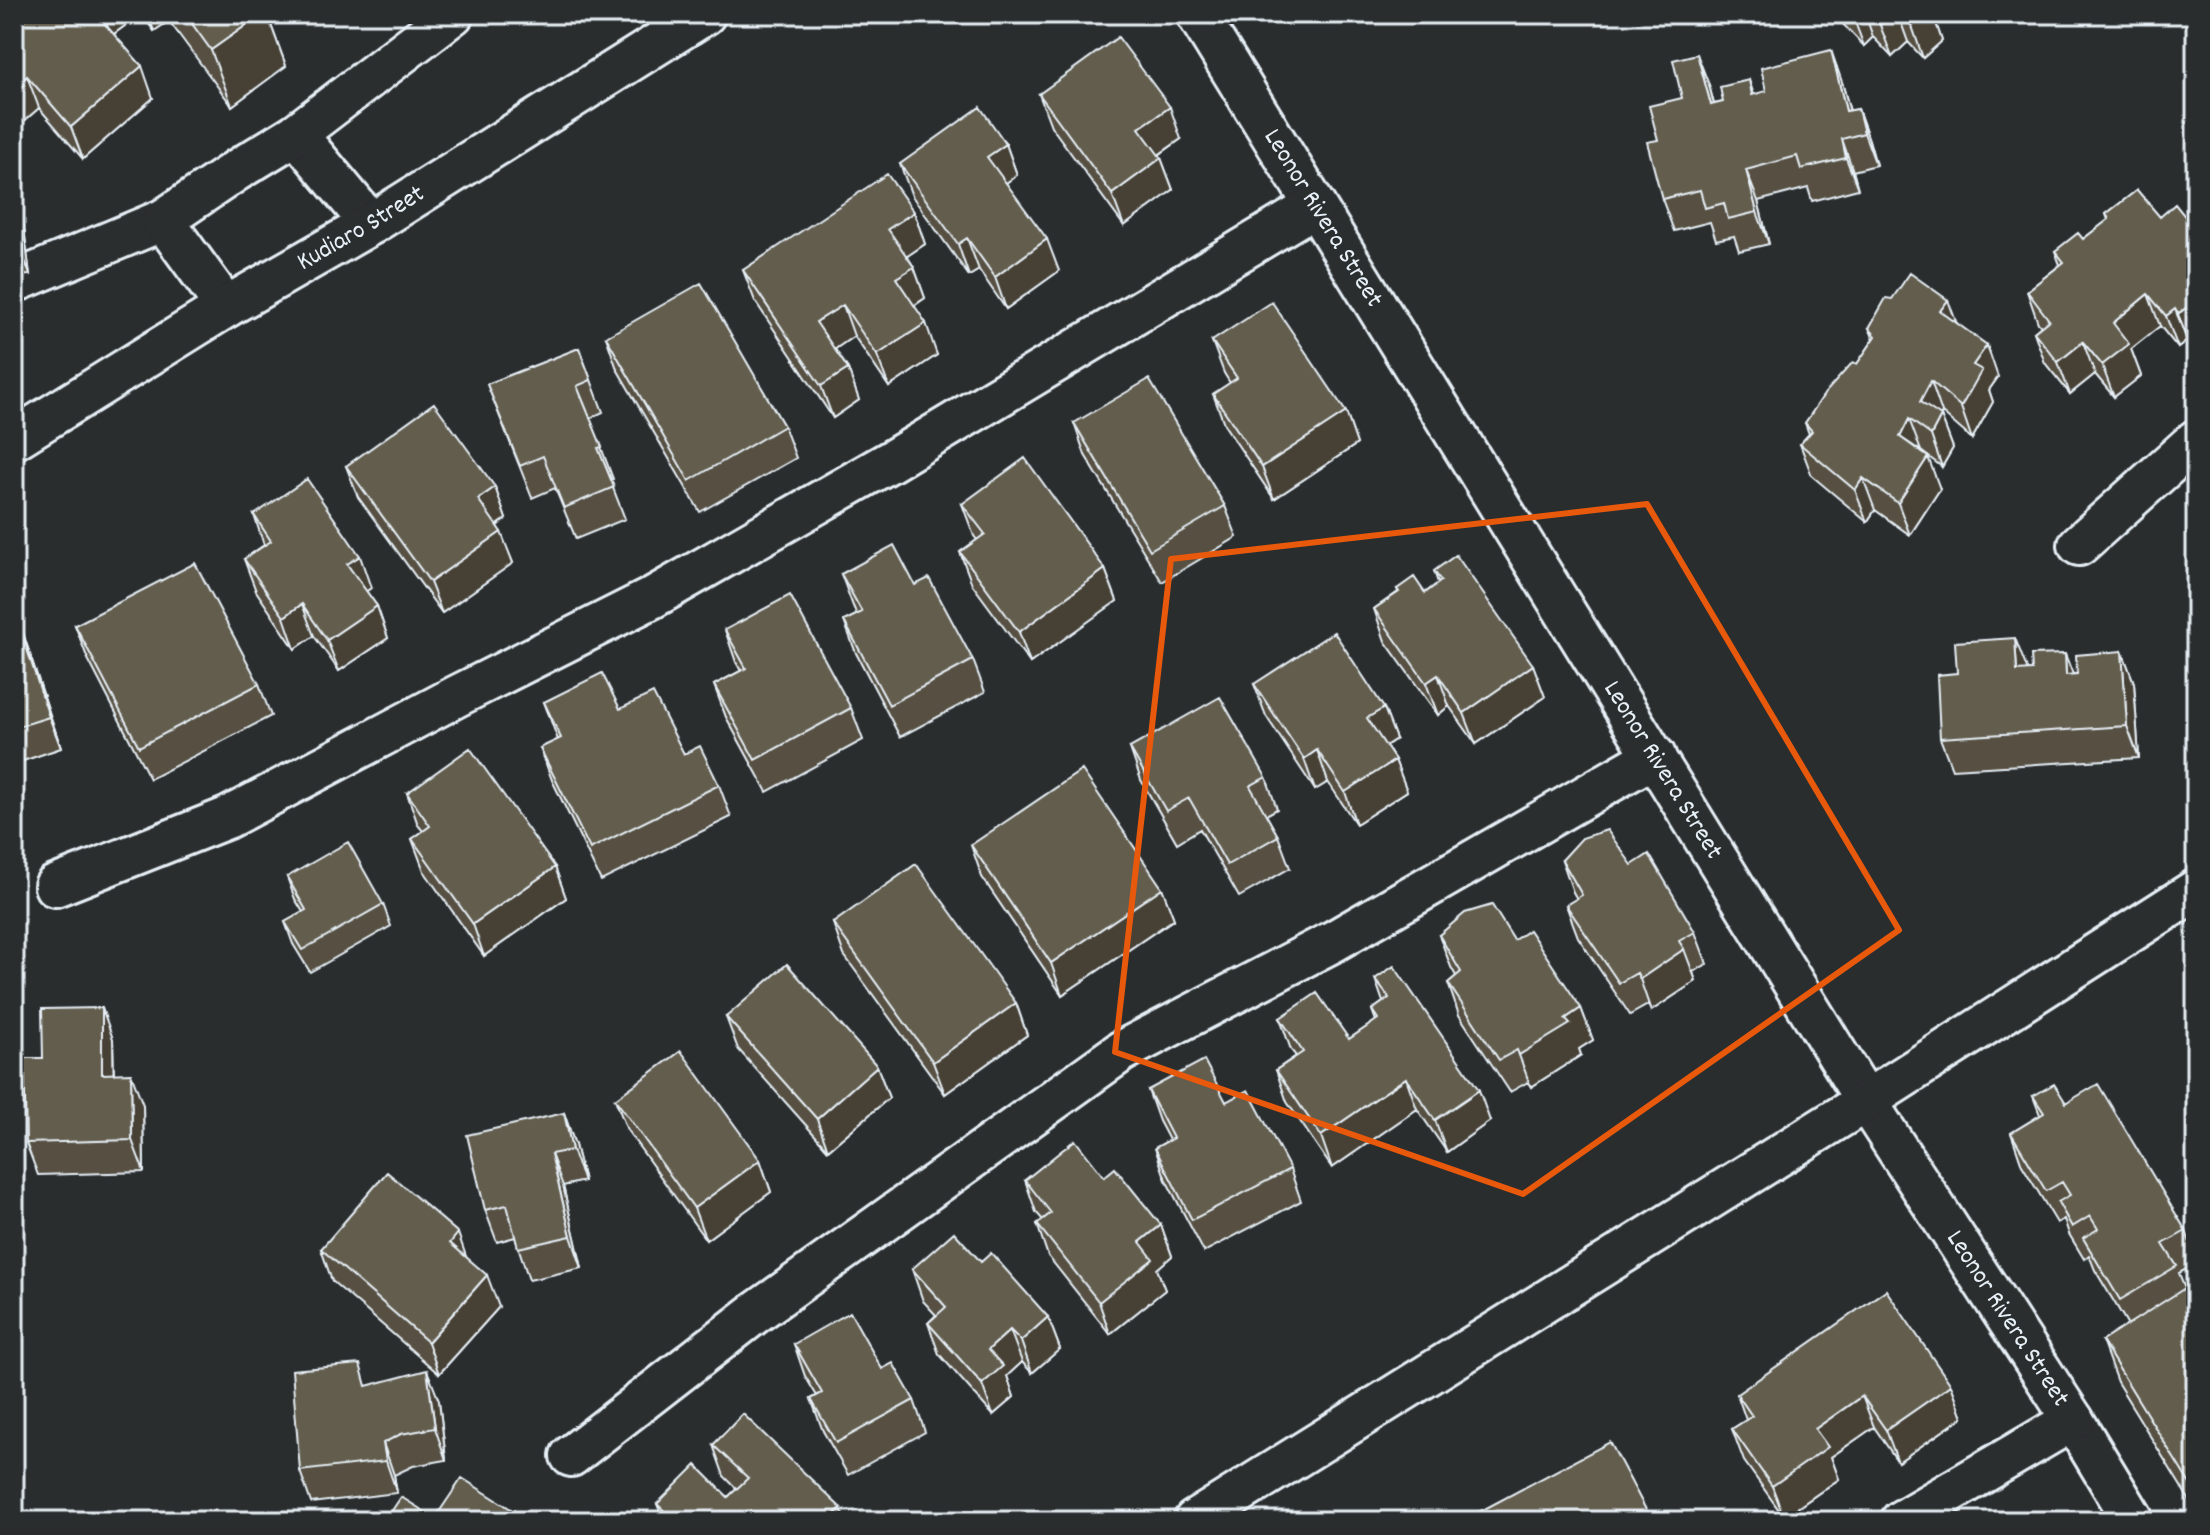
<svg xmlns="http://www.w3.org/2000/svg" width="2210" height="1535" font-family="Dekko,sans-serif">
<style>
.lines{fill:none;stroke-linecap:round;stroke-linejoin:round}
.minor-casing{stroke:#e8f1f8;stroke-width:46}
.minor{stroke:#2a2d2e;stroke-width:40}
.wall{fill:#565042;stroke:#e8f1f8;stroke-width:2}
.shaded-wall{fill:#464136;stroke:#e8f1f8;stroke-width:2}
.building{fill:#645d4d;stroke:#e8f1f8;stroke-width:2}
.marked{fill:none;stroke:#e8590c;stroke-width:6;stroke-linejoin:round}
.labels{text-anchor:middle;dominant-baseline:central;stroke-width:6;stroke-linejoin:round;paint-order:stroke}
.street-label{font-size:26px;fill:#e8f1f8;stroke:#2a2d2e}
</style>
<rect width="100%" height="100%" fill="#2a2d2e"/>
<filter id="ink" filterUnits="userSpaceOnUse"><feTurbulence type="fractalNoise" baseFrequency=".0125" numOctaves="2"/><feDisplacementMap in="SourceGraphic" scale="16" xChannelSelector="R" yChannelSelector="G"/><feConvolveMatrix kernelMatrix="1 2 1 2 8 2 1 2 1" color-interpolation-filters="sRGB"/></filter>
<g filter="url(#ink)">
<g class="lines">
<defs>
<g id="minor">
<path id="s1" d="M1197,14L1866,1101L2073,1420L2134,1521"/>
<path d="M296,134L371,224"/>
<path d="M14,282L163,220"/>
<path d="M226,307L163,220L237,170L296,134L453,14"/>
<path id="s2" d="M14,439L226,307L371,224L705,14"/>
<path d="M2079,545L2196,440"/>
<path d="M55,886L227,818L457,696L652,598L891,461L1315,206"/>
<path d="M571,1456L754,1314L1122,1051L1334,941L1655,756"/>
<path d="M1194,1521L1866,1101L2196,890"/>
<path d="M1901,1521L2073,1420"/>
</g>
</defs>
<use href="#minor" class="minor-casing"/>
<use href="#minor" class="minor"/>
</g>
<path class="wall" d="M31,14H267L286,66L232,106L169,21L154,31L141,14L114,34L153,98L83,159L39,108L23,122L14,112V29Z
M1837,14H1941L1935,20L1942,41L1923,58L1908,42L1892,57L1873,37L1864,46L1839,20Z
M1749,80L1754,95L1842,82L1850,111L1858,109L1869,140L1876,165L1853,171L1858,189L1812,201L1808,188L1758,201L1769,244L1739,251L1734,236L1716,240L1710,222L1674,231L1662,199L1682,98L1709,85L1714,104L1723,102Z
M1039,94L1181,139L1159,155L1161,158L1173,190L1124,226L1051,126Z
M1006,144L1017,175L1006,183L1059,271L1006,309L979,270L969,276L912,196L900,164Z
M14,154L30,275L14,276Z
M2137,190L2190,346L2187,341L2178,348L2160,326L2131,349L2141,376L2114,397L2095,374L2070,394L2045,363L2034,332L2041,326L2038,323L2027,291L2060,265L2055,251L2083,239L2108,220L2106,214Z
M914,212L925,244L907,256L914,267L925,298L914,306L937,355L889,387L854,336L835,349L848,369L859,400L833,418L755,301L743,270Z
M1957,323L1998,377L1989,390L1993,402L1972,439L1942,413L1941,416L1953,448L1942,467L1921,451L1940,489L1910,535L1875,510L1867,522L1812,476L1800,444L1809,434L1805,423L1857,364L1874,339L1869,328Z
M606,337L784,426L796,458L700,512L617,369Z
M1212,341L1346,412L1357,444L1274,499L1225,426L1213,394L1230,383L1224,373Z
M579,348L603,412L590,418L613,479L610,480L625,519L576,539L555,488L532,498L487,384Z
M1074,423L1225,506L1237,537L1162,582L1085,455Z
M346,466L495,487L506,519L497,526L513,563L442,613L358,497Z
M962,504L1105,569L1117,601L1030,663L972,584L960,552L977,540L974,536Z
M254,515L371,588L366,591L377,606L388,638L339,671L314,636L295,649L256,591L244,559L264,545Z
M1434,571L1533,665L1545,697L1476,744L1449,706L1438,715L1385,641L1374,609L1398,592L1397,589L1425,593L1438,583Z
M841,574L915,585L973,660L985,692L900,737L856,653L844,621L857,615L853,606Z
M14,606L61,748L14,764Z
M75,625L259,684L271,716L150,779L87,657Z
M725,630L851,708L863,740L767,792L726,717L714,685L741,671L736,662Z
M2122,651L2134,683L2139,758L1952,769L1940,738L2027,670L2077,674Z
M1254,684L1384,708L1396,739L1386,746L1395,760L1407,791L1356,824L1328,782L1315,790L1266,716Z
M544,702L620,709L684,754L719,785L731,817L601,881L552,780L540,748L558,740Z
M1130,748L1266,777L1277,809L1266,815L1278,836L1290,868L1239,897L1200,829L1177,843L1141,780Z
M407,793L555,867L566,898L484,956L424,871L412,839L423,831L418,825Z
M971,845L1162,888L1174,919L1062,995L982,877Z
M1562,860L1632,865L1695,932L1707,964L1693,972L1696,981L1651,1011L1648,1005L1630,1015L1578,937L1566,905L1577,899L1573,892Z
M287,877L383,904L391,926L310,972L293,944L285,922L303,912L295,899Z
M833,923L1016,1003L1027,1035L945,1094L844,955Z
M1439,935L1514,940L1581,1008L1593,1040L1579,1049L1581,1055L1531,1087L1528,1082L1510,1092L1459,1015L1448,983L1456,976L1451,967Z
M1375,979L1490,1121L1447,1152L1417,1109L1332,1168L1287,1102L1276,1070L1296,1056L1291,1050L1280,1018L1349,1039L1376,1021L1372,1010L1383,1002Z
M726,1017L877,1066L889,1098L828,1150L738,1049Z
M113,1039L114,1073L143,1105L144,1172L38,1175L26,1143L43,1058Z
M1148,1090L1226,1102L1290,1169L1301,1201L1204,1252L1166,1180L1155,1148L1169,1140L1159,1121Z
M2033,1096L2066,1103L2186,1231L2196,1260V1264L2179,1273L2185,1288L2196,1281V1511L2117,1382L2102,1341L2128,1325L2095,1270L2089,1255L2084,1259L2069,1234L2064,1219L2057,1223L2022,1165L2011,1133L2040,1115Z
M615,1099L760,1160L771,1192L706,1240L627,1130Z
M564,1113L575,1145L584,1181L563,1186L582,1268L529,1280L515,1237L497,1242L485,1210Z
M1104,1177L1161,1225L1172,1256L1157,1269L1165,1290L1110,1334L1048,1256L1037,1224L1043,1220L1036,1212L1025,1180Z
M321,1249L466,1257L499,1307L439,1374L332,1281Z
M981,1262L1048,1317L1060,1349L1032,1373L1022,1362L1007,1376L1014,1397L993,1415L939,1354L928,1323L936,1315L923,1301L912,1269Z
M794,1344L882,1369L914,1400L925,1432L848,1475L823,1431L811,1399L817,1396L805,1376Z
M1951,1385L1963,1417L1898,1462L1874,1427L1831,1457L1839,1479L1784,1517L1744,1461L1732,1429L1746,1420L1737,1394Z
M368,1386L439,1401L446,1460L413,1466L394,1475L397,1493L311,1503L300,1471Z
M713,1445L845,1521H664L657,1504L728,1497L737,1489L724,1476Z"/>
<path class="shaded-wall" d="M103,14H141L111,36Z
M148,14H166L169,21L154,31Z
M262,14H267L286,66L232,106L211,50Z
M1852,14H1865L1873,37L1864,46Z
M1892,14H1898L1908,42L1892,57L1880,25Z
M1924,14H1941L1935,20L1942,41L1923,58L1912,26Z
M1831,50L1842,82L1856,135L1846,111Z
M1697,54L1709,85L1722,137L1711,105Z
M142,66L153,98L83,159L71,127Z
M27,76L39,108L23,122L14,98V88Z
M1170,107L1181,139L1151,160L1139,128Z
M1858,109L1869,140L1876,165L1864,133Z
M1842,139L1853,171L1858,189L1846,158Z
M1006,144L1017,175L999,188L987,157Z
M14,154L15,158L30,275L14,230Z
M1161,158L1173,190L1124,226L1112,194Z
M1746,170L1758,201L1769,244L1757,212Z
M914,212L925,244L900,261L888,229Z
M967,238L979,270L969,276L958,244Z
M1047,239L1059,271L1006,309L995,277Z
M914,267L925,298L907,310L896,278Z
M2148,294L2160,326L2131,349L2141,376L2114,397L2102,365L2113,323Z
M1948,300L1960,332L1940,311Z
M2196,300V341L2190,346L2178,314Z
M843,305L854,336L828,354L816,322Z
M2175,309L2187,341L2178,348L2166,316Z
M926,323L937,355L889,387L877,355Z
M2083,342L2095,374L2070,394L2058,362Z
M1987,345L1998,377L1989,390L1993,402L1972,439L1961,407L1973,365Z
M848,369L859,400L833,418L821,386Z
M1931,381L1942,413L1931,433L1920,402Z
M1346,412L1357,444L1274,499L1262,467Z
M1941,416L1953,448L1942,467L1931,435Z
M1909,419L1921,451L1900,437Z
M1928,457L1940,489L1910,535L1898,503Z
M1863,478L1875,510L1867,522L1855,490Z
M495,487L506,519L489,531L478,499Z
M501,532L513,563L442,613L430,582Z
M360,556L371,588L359,596L347,564Z
M1105,569L1117,601L1030,663L1019,632Z
M302,604L314,636L295,649L284,617Z
M14,606L61,748L49,717Z
M377,606L388,638L339,671L327,640Z
M2015,638L2027,669L2029,702L2017,671Z
M2122,651L2134,683L2139,758L2127,726Z
M2065,654L2077,685L2066,675Z
M1533,665L1545,697L1476,744L1464,713Z
M1438,675L1449,706L1438,715L1426,683Z
M1384,708L1396,739L1379,750L1367,718Z
M1317,750L1328,782L1315,790L1304,759Z
M1395,760L1407,791L1356,824L1345,792Z
M555,867L566,898L484,956L473,924Z
M1162,888L1174,919L1062,995L1051,963Z
M1684,949L1696,981L1651,1011L1640,979Z
M1016,1003L1027,1035L945,1094L933,1062Z
M102,1008L113,1039L114,1106L102,1074Z
M1581,1008L1593,1040L1579,1049L1581,1055L1531,1087L1519,1055L1565,1019Z
M877,1066L889,1098L828,1150L817,1119Z
M131,1073L143,1105L144,1172L132,1140Z
M1406,1078L1417,1109L1332,1168L1321,1136Z
M1479,1090L1490,1121L1447,1152L1435,1120Z
M564,1113L575,1145L584,1181L572,1150Z
M551,1154L563,1186L582,1268L571,1236Z
M760,1160L771,1192L706,1240L694,1208Z
M1161,1225L1172,1256L1157,1269L1165,1290L1110,1334L1099,1302L1140,1242Z
M458,1233L469,1265L450,1243Z
M487,1275L499,1307L439,1374L428,1342Z
M1048,1317L1060,1349L1032,1373L1021,1341Z
M1010,1330L1022,1362L1007,1376L1014,1397L993,1415L982,1384L988,1350Z
M427,1370L439,1401L446,1460L435,1428Z
M1951,1385L1963,1417L1898,1462L1886,1430Z
M1862,1396L1874,1427L1831,1457L1839,1479L1784,1517L1772,1486L1815,1429Z
M383,1443L394,1475L397,1493L386,1461Z
M841,1508L845,1521H827Z
M514,1511L517,1521H507Z"/>
<path class="building" d="M31,14H96L142,66L71,127L27,76L14,88V29Z
M185,14H262L211,50Z
M1870,14H1892L1880,25Z
M1900,14H1925L1912,26Z
M1118,37L1170,107L1139,128L1161,158L1112,194L1039,94Z
M1831,50L1846,111L1858,109L1864,133L1842,139L1846,158L1801,169L1797,156L1746,170L1757,212L1728,219L1724,203L1705,208L1700,190L1662,199L1647,142L1658,140L1649,106L1682,98L1673,60L1697,54L1711,105L1723,102L1720,87L1749,80L1752,95L1766,91L1761,68Z
M980,107L1006,144L987,157L1047,239L995,277L967,238L958,244L900,164Z
M887,174L914,212L888,229L914,267L896,278L926,323L877,355L843,305L816,322L848,369L821,386L743,270Z
M2137,190L2160,217L2175,204L2196,230V300L2178,314L2175,309L2166,316L2148,294L2113,323L2129,344L2102,365L2083,342L2058,362L2034,332L2049,320L2027,291L2064,262L2055,251L2078,233L2083,239L2109,219L2106,214Z
M1910,273L1948,300L1940,311L1987,345L1973,365L1982,370L1961,407L1931,381L1920,402L1941,416L1931,435L1909,419L1900,437L1928,457L1898,503L1863,478L1855,490L1800,444L1812,431L1805,423L1825,393L1853,362L1857,364L1876,336L1869,328L1886,298L1892,299Z
M701,283L784,426L689,481L606,337Z
M1272,302L1346,412L1262,467L1213,394L1237,378L1212,341Z
M579,348L591,380L577,386L602,447L598,448L614,487L564,508L543,456L520,466L487,384Z
M1149,379L1225,506L1150,550L1074,423Z
M434,403L495,487L478,499L501,532L430,582L346,466Z
M1025,458L1105,569L1019,632L960,552L985,534L962,504Z
M307,479L360,556L347,564L377,606L327,640L302,604L284,617L244,559L271,541L254,515Z
M894,545L915,585L929,578L973,660L889,705L844,621L862,612L841,574Z
M1456,555L1533,665L1464,713L1438,675L1426,683L1374,609L1399,592L1397,589L1414,577L1425,593L1441,581L1434,571Z
M195,563L259,684L139,747L75,625Z
M790,595L851,708L755,760L714,685L746,668L725,630Z
M14,609L49,717L14,728Z
M1334,632L1384,708L1367,718L1395,760L1345,792L1317,750L1304,759L1254,684Z
M2015,638L2017,671L2032,670L2031,655L2065,654L2066,675L2077,674L2076,655L2122,651L2127,726L1940,738L1937,675L1957,673L1955,642Z
M602,673L620,709L653,693L684,754L700,746L719,785L590,849L540,748L561,738L544,702Z
M1220,697L1266,777L1250,786L1278,836L1227,865L1189,798L1166,811L1130,748Z
M470,748L555,867L473,924L412,839L430,826L407,793Z
M1082,770L1162,888L1051,963L971,845Z
M1607,830L1632,865L1649,854L1695,932L1679,941L1684,949L1640,979L1637,973L1619,983L1566,905L1582,895L1562,860L1582,838Z
M348,842L383,904L302,950L285,922L306,910L287,877Z
M916,864L1016,1003L933,1062L833,923Z
M1492,905L1514,940L1529,930L1581,1008L1565,1019L1570,1024L1519,1055L1517,1050L1499,1060L1448,983L1461,972L1439,935L1465,913Z
M787,964L877,1066L817,1119L726,1017Z
M1394,966L1479,1090L1435,1120L1406,1078L1321,1136L1276,1070L1303,1052L1280,1018L1317,993L1349,1039L1378,1019L1372,1010L1389,998L1375,979Z
M102,1008V1074L131,1073L132,1140L26,1143L24,1058H43L42,1009Z
M681,1051L760,1160L694,1208L615,1099Z
M1204,1060L1226,1102L1248,1090L1290,1169L1192,1220L1155,1148L1173,1138L1148,1090Z
M2054,1084L2066,1103L2098,1084L2186,1231L2163,1244L2177,1266L2120,1300L2083,1238L2098,1229L2090,1216L2072,1227L2058,1202L2070,1195L2062,1182L2046,1191L2011,1133L2044,1113L2033,1096Z
M564,1113L572,1150L551,1154L571,1236L518,1248L507,1205L485,1210L467,1135Z
M1075,1140L1104,1177L1115,1168L1161,1225L1140,1242L1153,1259L1099,1302L1037,1224L1051,1213L1025,1180Z
M387,1172L458,1233L450,1243L487,1275L428,1342L321,1249Z
M954,1232L981,1262L991,1253L1048,1317L1021,1341L1010,1330L988,1350L1003,1366L982,1384L928,1323L946,1307L912,1269Z
M2196,1281V1494L2102,1341Z
M1886,1290L1951,1385L1886,1430L1862,1396L1815,1429L1828,1447L1772,1486L1732,1429L1752,1416L1737,1394Z
M850,1312L882,1369L893,1363L914,1400L836,1443L811,1399L822,1393L794,1344Z
M360,1364L366,1386L427,1370L435,1428L401,1434L383,1443L386,1461L300,1471L292,1370Z
M743,1414L841,1508L827,1521H675L657,1504L696,1465L728,1497L748,1478L713,1445Z
M1610,1442L1652,1521H1462Z
M462,1478L514,1511L507,1521H385L401,1497L435,1518Z"/>
</g>
<path class="marked" d="M1647,504L1899,930L1523,1194L1115,1052L1171,559Z"/>
<g class="labels">
<g class="street-label">
<text stroke="none"><textPath href="#s1" startOffset="240">Leonor Rivera Street</textPath></text>
<text stroke="none"><textPath href="#s2" startOffset="406">Kudiaro Street</textPath></text>
<text stroke="none"><textPath href="#s1" startOffset="888">Leonor Rivera Street</textPath></text>
<text stroke="none"><textPath href="#s1" startOffset="1536">Leonor Rivera Street</textPath></text>
</g>
</g>
<rect width="2210" height="1535" fill="none" stroke="#2a2d2e" stroke-width="48"/>
<rect x="24" y="24" width="2162" height="1487" fill="none" stroke="#e8f1f8" stroke-width="3" filter="url(#ink)"/>
</svg>
